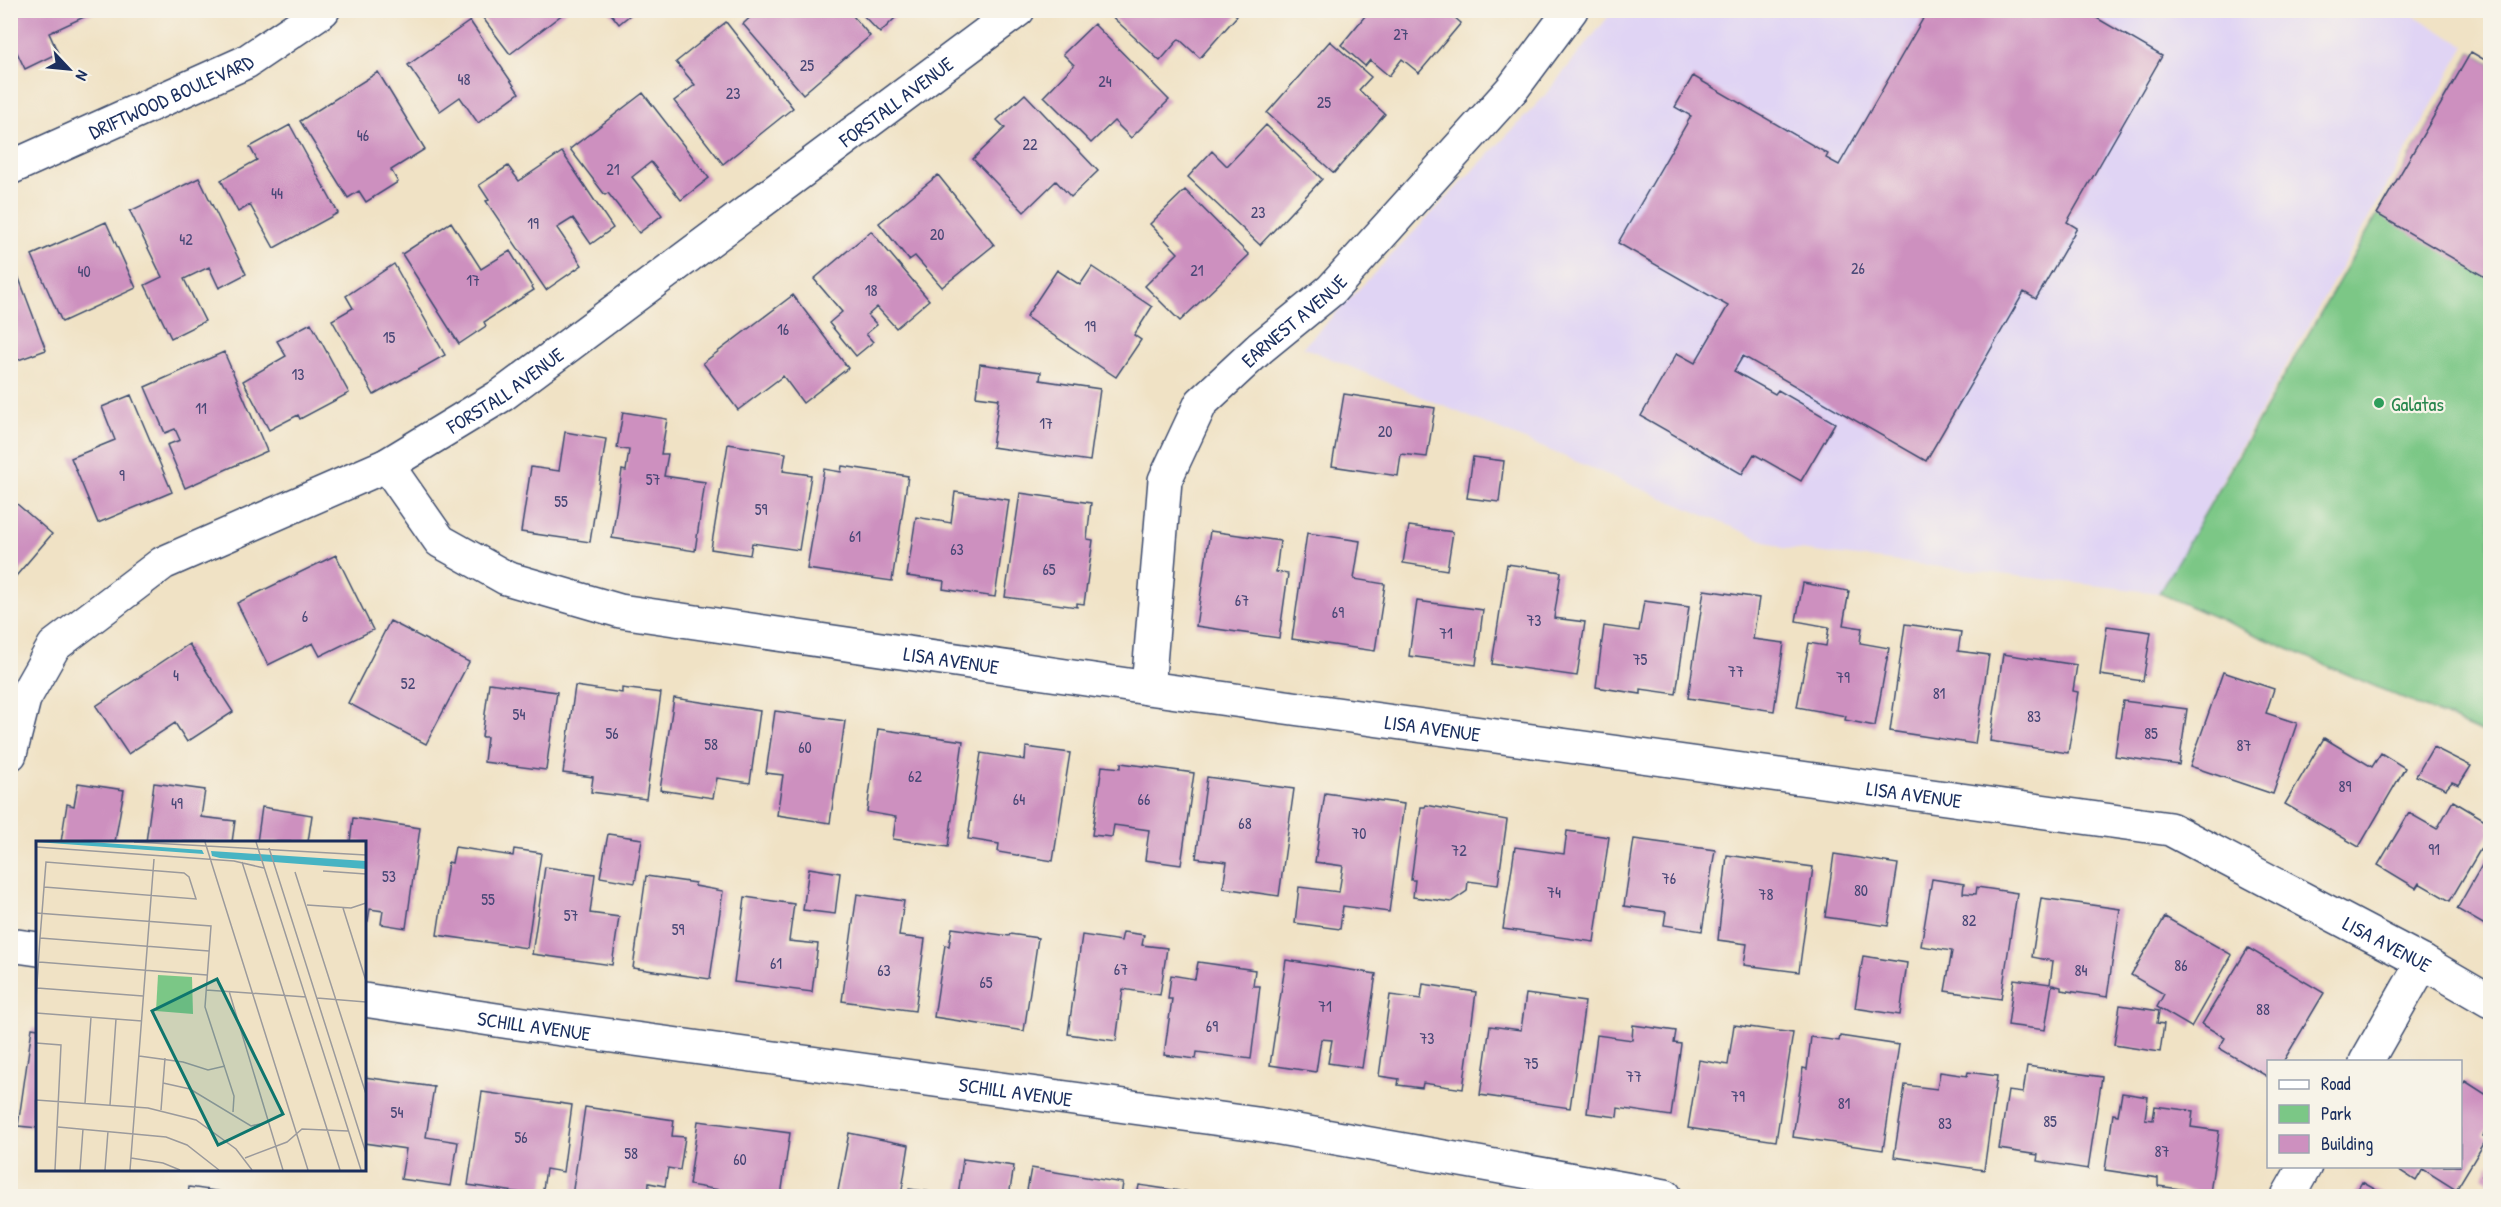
<svg xmlns="http://www.w3.org/2000/svg" width="2501" height="1207" font-family="'Patrick Hand',sans-serif">
<style>
.built{fill:#e0d4f4}
.green{fill:#7bc786;stroke:#4b7b72;stroke-width:1.5}
.building{fill:#cd90bf}
.lines{fill:none;stroke-linecap:round;stroke-linejoin:round}
.minor-casing{stroke:#3b4a6d;stroke-width:36}
.minor{stroke:#fff;stroke-width:33}
.leisure-dot{fill:#2e9e5b;stroke:#f7f3e8;stroke-width:2}
.labels{text-anchor:middle;dominant-baseline:central;stroke-width:4.5;stroke-linejoin:round;paint-order:stroke}
.number-label{font-size:16px;fill:#484776}
.street-label{font-size:20px;fill:#1b2f5e;stroke:#f7f3e8}
.leisure-label{font-size:20px;fill:#27864d;stroke:#f7f3e8;text-anchor:start}
.inset-road{fill:none;stroke:#9b9a9c;stroke-width:1.5}
.view{fill:#0f766e;fill-opacity:0.15;stroke:#0f766e;stroke-width:3}
.inset-edge{fill:none;stroke:#1b2f5e;stroke-width:3}
</style>
<rect width="100%" height="100%" fill="#f7f3e8"/>
<filter id="ink" filterUnits="userSpaceOnUse"><feTurbulence type="fractalNoise" baseFrequency=".0167" numOctaves="2"/><feDisplacementMap in="SourceGraphic" scale="12" xChannelSelector="R" yChannelSelector="G"/><feConvolveMatrix kernelMatrix="1 2 1 2 8 2 1 2 1" color-interpolation-filters="sRGB"/></filter>
<filter id="wash" filterUnits="userSpaceOnUse"><feTurbulence type="fractalNoise" baseFrequency=".008" numOctaves="4" result="noise"/><feDisplacementMap in="SourceGraphic" scale="24" xChannelSelector="R" yChannelSelector="G"/><feGaussianBlur stdDeviation="1.35" result="paint"/><feColorMatrix in="noise" values="0 0 0 0 0 0 0 0 0 0 0 0 0 0 0 0 0 1.4 0 .05"/><feComposite in="paint" operator="in"/></filter>
<g filter="url(#wash)">
<rect width="100%" height="100%" fill="#f0e2c5"/>
<path class="built" d="M2405,10L2465,46L2159,593L1782,548L1303,347L1541,100L1613,11Z"/>
<path class="green" d="M2471,52L2490,63V736L2159,593Z"/>
<g id="blocks">
<path class="building" d="M10,10H99L49,33L58,53L25,69L10,38Z
M477,10H568L510,54Z
M608,10H636L619,24Z
M758,10H848L870,36L803,94L743,24Z
M858,10H903L880,33Z
M1110,10H1231L1237,16L1200,58L1179,39L1160,61L1108,13Z
M1370,10H1446L1461,23L1419,73L1402,59L1389,76L1370,60L1365,66L1341,45Z
M1928,10H2083L2162,56L2067,222L2077,228L2036,299L2024,292L1926,461L1743,356L1734,371L1775,394L1778,390L1835,423L1801,481L1754,454L1742,474L1641,416L1677,353L1695,363L1728,306L1618,243L1691,116L1675,107L1693,76L1828,154L1826,158L1839,165Z
M470,21L519,93L478,123L460,97L440,111L408,65Z
M726,22L793,108L723,164L674,101L695,85L676,62Z
M1094,24L1169,100L1131,138L1114,121L1091,143L1044,96L1074,65L1063,54Z
M1330,41L1371,77L1359,90L1385,114L1334,173L1267,113Z
M2471,52L2490,63V280L2377,214Z
M378,72L425,149L391,170L398,182L366,202L359,191L348,198L300,121Z
M643,93L709,178L681,200L651,162L632,177L662,215L639,233L608,193L605,195L570,149Z
M1025,94L1098,171L1071,197L1056,181L1024,212L973,159L1005,128L997,120Z
M290,125L338,213L274,248L250,205L238,212L221,180L257,160L250,147Z
M1266,125L1322,179L1260,245L1188,177L1212,151L1227,166Z
M562,152L613,228L591,244L573,218L557,228L582,265L546,290L486,201L489,200L479,185L508,166L519,181Z
M938,175L994,245L942,287L915,256L909,260L879,223Z
M199,178L246,274L219,288L209,267L184,279L205,321L171,338L145,285L162,277L130,211Z
M1185,190L1249,255L1180,321L1145,286L1178,253L1150,224Z
M106,222L136,288L62,322L32,255Z
M451,222L481,269L510,251L534,290L484,322L486,326L459,344L402,254Z
M871,231L929,300L896,328L877,307L868,315L877,325L866,334L873,342L856,356L829,323L842,312L814,279Z
M394,264L445,355L374,395L332,320L353,308L346,296Z
M14,265L46,350L10,363V267Z
M1092,267L1152,307L1134,335L1141,340L1116,377L1026,317L1057,270L1080,285Z
M793,295L848,368L803,403L783,376L738,410L703,363Z
M311,323L349,393L300,419L298,415L269,430L243,381L286,356L277,341Z
M224,352L267,451L185,488L167,445L180,440L175,429L165,433L145,387Z
M980,364L1041,372L1040,380L1100,389L1090,461L992,447L999,399L976,396Z
M1344,394L1435,408L1427,457L1401,454L1398,476L1332,466Z
M131,395L172,492L98,523L71,458L115,440L102,407Z
M623,412L667,419L661,454H668L664,476L705,482L695,551L612,538L622,470L626,471L629,450L617,448Z
M565,432L606,439L590,542L521,532L531,467L559,471Z
M728,444L786,453L783,471L811,475L799,550L752,543L750,555L711,549Z
M1473,457L1504,461L1499,502L1467,498Z
M842,466L908,476L892,581L807,569L824,469L841,472Z
M955,492L1009,500L995,597L943,589L944,581L907,576L916,517L951,523Z
M1020,493L1091,503L1087,539L1093,540L1084,604L1077,603V607L1005,597Z
M10,498L52,534L10,583Z
M1409,526L1453,532L1447,570L1403,563Z
M1210,531L1280,541L1276,572L1288,574L1279,638L1196,626Z
M1307,533L1360,541L1354,579L1385,584L1375,651L1292,639Z
M336,555L373,630L320,656L313,643L268,665L237,603Z
M1507,564L1561,572L1554,618L1585,622L1577,676L1492,664Z
M1803,583L1849,591L1843,625L1862,628L1860,643L1889,648L1875,726L1845,720L1846,716L1797,707L1809,643L1826,646L1829,627L1796,621Z
M1704,590L1759,598L1753,639L1784,643L1774,711L1688,698Z
M1417,601L1483,610L1476,665L1409,656Z
M1644,601L1689,607L1676,694L1641,689V694L1596,687L1604,626L1639,631Z
M390,621L469,662L426,744L348,703Z
M1905,624L1961,632L1958,651L1989,655L1975,744L1890,731Z
M2107,626L2151,632L2143,681L2100,675Z
M189,644L233,712L187,742L175,723L128,754L96,706Z
M2003,654L2077,665L2073,691L2078,692L2068,753L1990,741Z
M2223,672L2274,689L2266,713L2297,723L2273,794L2190,766Z
M489,683L557,692L546,770L484,762L487,737H482Z
M575,686L622,693V688L661,693L646,799L591,792L593,777L563,773Z
M674,698L760,711L750,783L717,778L713,798L660,790Z
M2123,701L2187,709L2179,765L2115,756Z
M775,711L845,721L830,823L777,815L783,775L766,773Z
M878,729L963,741L948,847L893,839L896,817L867,812Z
M2324,738L2372,767L2381,753L2405,768L2359,847L2285,804Z
M1026,747L1070,753L1053,861L998,852L999,844L968,839L981,753L1025,760Z
M2433,747L2471,766L2459,785L2452,782L2446,789L2416,776Z
M1121,763L1194,773L1181,865L1145,860L1149,830L1114,825L1112,837L1092,835L1102,766L1121,768Z
M1207,777L1294,789L1279,896L1223,888L1227,862L1196,858Z
M78,783L124,790L115,842H61L67,804L74,806Z
M154,783L205,790L201,817L235,821L232,842H146Z
M1325,793L1404,804L1389,912L1343,906L1340,929L1295,923L1299,887L1339,892L1343,866L1315,862Z
M2453,801L2490,823V833L2450,901L2419,883L2416,888L2378,865L2409,813L2437,829Z
M1426,805L1507,820L1498,885L1468,881L1467,891L1451,902L1413,897L1415,880H1411L1421,807H1425Z
M262,807L312,815L308,842H257Z
M353,818L420,828L406,928L381,924L383,911L370,909L368,921H364V842H350Z
M1567,831L1609,837L1594,942L1503,929L1515,847L1564,854Z
M608,834L642,839L635,883L600,877Z
M1634,839L1715,850L1702,931L1664,925L1666,912L1624,906Z
M455,847L513,856L514,849L541,853L527,948L437,935L448,862L452,863Z
M2490,851V928L2457,909Z
M1834,854L1898,864L1888,926L1825,917Z
M1727,855L1813,867L1799,972L1744,965L1747,944L1718,940Z
M545,867L595,874L590,913L619,917L612,965L532,954Z
M809,868L840,873L835,914L803,910Z
M646,876L695,883V886L723,891L710,979L633,968Z
M1932,879L1964,884L1963,893L1976,894L1977,887L2017,893L2001,999L1945,991L1952,951L1921,946Z
M857,894L904,901L899,936L925,939L915,1011L842,1001Z
M745,897L794,904L789,941L818,944L812,992L734,982Z
M2041,898L2120,909L2107,997L2061,990V987L2052,985L2045,1030L2008,1025L2014,979L2050,984L2053,961L2032,957Z
M2165,917L2232,955L2191,1027L2157,1007L2164,994L2131,975Z
M952,928L1009,936L1010,934L1038,938L1024,1031L934,1017L945,945L949,946Z
M1123,932L1144,935L1142,945L1167,948L1160,995L1123,989L1116,1041L1068,1034L1082,935L1121,941Z
M2248,948L2324,993L2283,1062H2268V1077L2219,1048L2225,1038L2202,1024Z
M1863,956L1907,963L1900,1015L1855,1008Z
M1286,960L1376,974L1362,1068L1328,1063L1332,1040L1321,1039L1316,1072L1270,1065Z
M1198,962L1255,970L1253,986H1260L1251,1059L1197,1052L1196,1059L1164,1055L1172,999H1168L1171,975L1195,979Z
M1423,984L1476,992L1463,1089L1423,1083L1422,1088L1398,1085L1399,1079L1379,1076L1390,995L1421,999Z
M1526,994L1585,1002L1570,1108L1480,1095L1490,1026L1521,1030Z
M2120,1005L2159,1011L2157,1023L2164,1024L2160,1052L2114,1045Z
M1633,1025L1676,1031L1674,1043L1681,1044L1671,1116L1618,1108L1617,1117L1587,1113L1597,1035L1632,1040Z
M1734,1025L1793,1033L1776,1141L1688,1128L1699,1060L1728,1065Z
M32,1028L38,1029V1128L18,1126Z
M1840,1036L1899,1045L1883,1150L1793,1137L1803,1068L1807,1069L1811,1037L1839,1041Z
M2027,1066L2102,1077L2088,1169L2037,1161L2038,1155L1999,1149L2008,1091L2023,1093Z
M1940,1072L1967,1076L1968,1072L1997,1076L1984,1170L1894,1157L1905,1085L1937,1089Z
M364,1077L434,1087L426,1137L458,1142L451,1186L401,1179L406,1149L364,1143Z
M2465,1081L2490,1097V1124L2483,1136L2488,1137L2456,1190L2423,1169L2416,1181L2393,1166H2460V1088Z
M482,1092L572,1105L563,1172L546,1169L542,1196L468,1185Z
M2122,1093L2148,1097L2145,1119L2153,1120L2155,1106L2193,1111L2191,1127L2219,1131L2210,1193L2158,1186V1178L2105,1170L2113,1114L2118,1115Z
M585,1107L674,1120L672,1136L685,1137L680,1170L668,1168L665,1186L649,1183L648,1196H572Z
M698,1121L790,1133L781,1196L750,1194L749,1196H725V1191L689,1185Z
M849,1133L909,1145L901,1196H837Z
M963,1159L1014,1166L1009,1196H958Z
M2490,1162V1181L2482,1176Z
M1031,1168L1123,1183L1121,1196H1026Z
M2362,1182L2387,1196H2354Z
M1139,1185L1179,1191V1194L1184,1195V1191L1209,1196H1137Z
M189,1187L223,1192L222,1196H188Z
M909,1189L954,1195V1196H908Z"/>
</g>
</g>
<g filter="url(#ink)">
<use href="#blocks" fill-opacity="0" stroke="#3b4a6d" stroke-width="1.5"/>
<g class="lines">
<defs>
<g id="minor">
<path id="s1" d="M10,168L246,62L323,10"/>
<path id="s2" d="M387,465L440,541L506,578L620,611L1148,688L2170,829L2423,962L2490,1001"/>
<path id="s3" d="M1148,688L1165,480L1201,403L1260,348L1331,290L1513,88L1571,10"/>
<path id="s4" d="M10,754L24,699L54,646L163,563L387,465L502,395L1018,10"/>
<path d="M10,945L38,949"/>
<path id="s5" d="M364,1000L510,1022L1257,1124L1665,1196"/>
<path d="M2366,1062L2423,962"/>
<path d="M2288,1196L2305,1166"/>
</g>
</defs>
<use href="#minor" class="minor-casing"/>
<use href="#minor" class="minor"/>
</g>
</g>
<circle class="leisure-dot" cx="2379" cy="403" r="6"/>
<g class="labels">
<g class="number-label">
<text x="1401" y="34">27</text>
<text x="807" y="65">25</text>
<text x="464" y="79">48</text>
<text x="1105" y="81">24</text>
<text x="733" y="93">23</text>
<text x="1324" y="102">25</text>
<text x="363" y="135">46</text>
<text x="1030" y="144">22</text>
<text x="613" y="169">21</text>
<text x="277" y="193">44</text>
<text x="1258" y="212">23</text>
<text x="533" y="223">19</text>
<text x="937" y="234">20</text>
<text x="186" y="239">42</text>
<text x="1858" y="268">26</text>
<text x="1197" y="270">21</text>
<text x="84" y="271">40</text>
<text x="473" y="280">17</text>
<text x="871" y="290">18</text>
<text x="1090" y="326">19</text>
<text x="783" y="329">16</text>
<text x="389" y="337">15</text>
<text x="298" y="374">13</text>
<text x="201" y="408">11</text>
<text x="1046" y="423">17</text>
<text x="1385" y="431">20</text>
<text x="122" y="475">9</text>
<text x="653" y="479">57</text>
<text x="561" y="501">55</text>
<text x="761" y="509">59</text>
<text x="855" y="536">61</text>
<text x="957" y="549">63</text>
<text x="1049" y="569">65</text>
<text x="1242" y="600">67</text>
<text x="1338" y="612">69</text>
<text x="305" y="616">6</text>
<text x="1534" y="620">73</text>
<text x="1446" y="633">71</text>
<text x="1640" y="659">75</text>
<text x="1736" y="671">77</text>
<text x="176" y="675">4</text>
<text x="1843" y="677">79</text>
<text x="408" y="683">52</text>
<text x="1939" y="693">81</text>
<text x="519" y="714">54</text>
<text x="2034" y="716">83</text>
<text x="612" y="733">56</text>
<text x="2151" y="733">85</text>
<text x="711" y="744">58</text>
<text x="2244" y="745">87</text>
<text x="805" y="747">60</text>
<text x="915" y="776">62</text>
<text x="2345" y="786">89</text>
<text x="1019" y="799">64</text>
<text x="1144" y="799">66</text>
<text x="177" y="803">49</text>
<text x="1245" y="823">68</text>
<text x="1359" y="833">70</text>
<text x="2434" y="849">91</text>
<text x="1459" y="850">72</text>
<text x="389" y="876">53</text>
<text x="1669" y="878">76</text>
<text x="1861" y="890">80</text>
<text x="1554" y="892">74</text>
<text x="1766" y="894">78</text>
<text x="488" y="899">55</text>
<text x="571" y="915">57</text>
<text x="1969" y="920">82</text>
<text x="678" y="929">59</text>
<text x="776" y="963">61</text>
<text x="2181" y="965">86</text>
<text x="1121" y="969">67</text>
<text x="884" y="970">63</text>
<text x="2081" y="970">84</text>
<text x="986" y="982">65</text>
<text x="1325" y="1006">71</text>
<text x="2263" y="1009">88</text>
<text x="1212" y="1026">69</text>
<text x="1427" y="1038">73</text>
<text x="1531" y="1063">75</text>
<text x="1634" y="1076">77</text>
<text x="1738" y="1096">79</text>
<text x="1844" y="1103">81</text>
<text x="397" y="1112">54</text>
<text x="2050" y="1121">85</text>
<text x="1945" y="1123">83</text>
<text x="521" y="1137">56</text>
<text x="2162" y="1151">87</text>
<text x="631" y="1153">58</text>
<text x="740" y="1159">60</text>
</g>
<g class="street-label">
<text stroke="none"><textPath href="#s1" startOffset="176">DRIFTWOOD BOULEVARD</textPath></text>
<text stroke="none"><textPath href="#s4" startOffset="1125">FORSTALL AVENUE</textPath></text>
<text stroke="none"><textPath href="#s3" startOffset="418">EARNEST AVENUE</textPath></text>
<text stroke="none"><textPath href="#s4" startOffset="639">FORSTALL AVENUE</textPath></text>
<text stroke="none"><textPath href="#s2" startOffset="622">LISA AVENUE</textPath></text>
<text stroke="none"><textPath href="#s2" startOffset="1108">LISA AVENUE</textPath></text>
<text stroke="none"><textPath href="#s2" startOffset="1594">LISA AVENUE</textPath></text>
<text stroke="none"><textPath href="#s2" startOffset="2098">LISA AVENUE</textPath></text>
<text stroke="none"><textPath href="#s5" startOffset="172">SCHILL AVENUE</textPath></text>
<text stroke="none"><textPath href="#s5" startOffset="658">SCHILL AVENUE</textPath></text>
</g>
<g class="leisure-label">
<text x="2391" y="403">Galatas</text>
</g>
</g>
<g transform="translate(36 841)">
<rect width="330" height="330" fill="#f0e2c5"/>
<path d="M122,134L156,136L157,173L120,170Z" fill="#7bc786"/>
<path d="M0,1H54L166,9L168,13ZM175,10L330,20V28L184,17L176,15Z" fill="#47b4c3"/>
<path class="inset-road" d="M98,1L330,14M169,1L272,329M220,1L325,329M0,6L198,20L228,27M233,7L330,312M206,21L304,329M287,30L330,33M259,31L330,253M271,64L315,67L330,62M307,67L330,140M0,72L175,85L169,166L198,255L197,271M4,97L173,110M3,121L171,134M1,147L107,155M170,149L270,156M193,150L247,329M281,157L330,161M0,158L4,97L6,72L8,46L10,21L148,32L153,36L160,58L8,46M0,172L106,180M0,202L25,204L19,329M103,215L147,221L172,229L189,225M127,242L154,248L215,285L233,281M0,259L112,267L160,279L200,308L216,329M49,262L55,176M74,264L80,178M125,269L129,217M22,286L130,296L151,304L183,329M95,317L127,322L144,329M209,317L251,301L266,288L312,290M44,329L47,288M69,329L72,290M94,329L118,18"/>
<path class="view" d="M181,138L247,273L182,304L116,170Z"/>
<rect width="330" height="330" class="inset-edge"/>
</g>
<rect width="2501" height="1207" fill="none" stroke="#f7f3e8" stroke-width="36"/>
<rect x="2267" y="1060" width="195" height="108" fill="#f7f3e8" stroke="#9fa5b1" stroke-width="1.5"/>
<rect x="2279" y="1080" width="30" height="9" fill="#ffffff" stroke="#9fa5b1" stroke-width="1.5"/>
<text x="2321" y="1090" font-size="18" fill="#1b2f5e">Road</text>
<rect x="2279" y="1105" width="30" height="18" fill="#7bc786" stroke="#9fa5b1" stroke-width="1.5"/>
<text x="2321" y="1120" font-size="18" fill="#1b2f5e">Park</text>
<rect x="2279" y="1135" width="30" height="18" fill="#cd90bf" stroke="#9fa5b1" stroke-width="1.5"/>
<text x="2321" y="1150" font-size="18" fill="#1b2f5e">Building</text>
<g transform="translate(69 69) rotate(116)" stroke="#f7f3e8" stroke-width="4.5" paint-order="stroke">
<path d="M0-4.5L10 22L0 15L-10 22Z" fill="#1b2f5e"/>
<text y="-9" font-size="16" font-weight="bold" text-anchor="middle" fill="#1b2f5e">N</text>
</g>
</svg>
